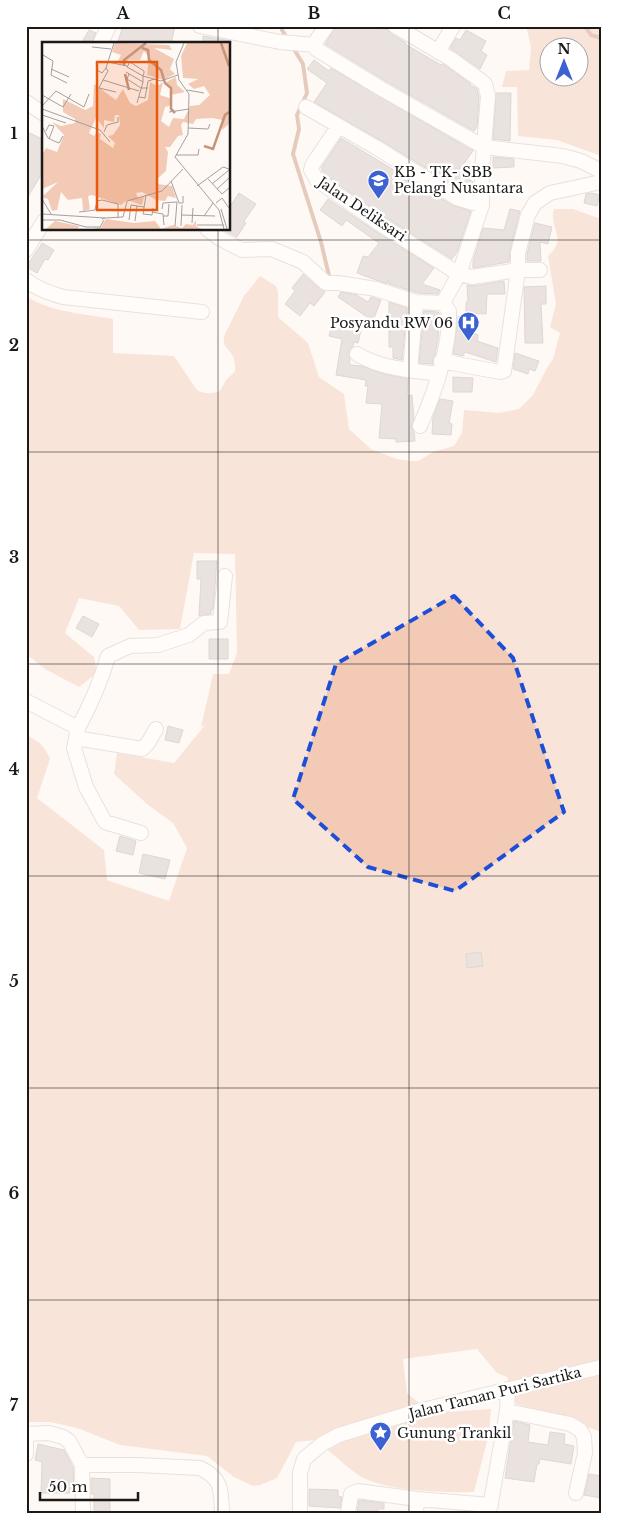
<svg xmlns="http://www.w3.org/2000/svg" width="627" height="1539" font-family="'Libre Baskerville',serif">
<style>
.green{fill:#f2cab6;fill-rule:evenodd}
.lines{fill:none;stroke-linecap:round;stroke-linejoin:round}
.stream{stroke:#c89377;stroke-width:4}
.building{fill:#cec6c3;stroke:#b5aeaa}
.street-casing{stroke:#ccc5c1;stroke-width:16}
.street{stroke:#fff;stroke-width:14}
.marked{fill:none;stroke:#1d4ed8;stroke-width:4;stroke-dasharray:10 6;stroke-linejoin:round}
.grid{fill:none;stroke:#1c1a19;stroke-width:1;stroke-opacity:0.55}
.labels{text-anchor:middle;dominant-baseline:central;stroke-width:5;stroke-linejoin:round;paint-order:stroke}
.poi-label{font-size:14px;fill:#1c1a19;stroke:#fff;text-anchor:start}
.street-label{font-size:14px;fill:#1c1a19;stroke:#fff}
.inset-river{fill:none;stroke:#c89377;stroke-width:2.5}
.inset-road{fill:none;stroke:#a4a09e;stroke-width:1}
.view{fill:#e8590c;fill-opacity:0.15;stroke:#e8590c;stroke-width:2.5}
.inset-edge{fill:none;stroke:#1c1a19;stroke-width:2.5}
.neatline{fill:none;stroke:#1c1a19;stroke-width:2}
.grid-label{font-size:16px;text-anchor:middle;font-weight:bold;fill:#1c1a19}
</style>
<rect width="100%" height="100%" fill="#fff9f6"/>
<path class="green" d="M526,26H601V156L557,140L518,136L517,87H502L506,71L529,70L531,47ZM550,48H580V78H550Z
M554,209H573L601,219V1432L556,1416L516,1404L507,1377L497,1373L477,1349L403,1359L407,1393L431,1413L491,1409L489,1434L474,1492C445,1493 384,1491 360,1476C344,1466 330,1450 315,1440L296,1442L277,1478L260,1485L253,1486L234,1477L207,1456L120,1445L77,1428L50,1422H26V735C39,741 45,746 50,759L37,798L104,850L107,880L169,901L187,848L173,823L148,805L114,774L117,753L174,763L205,725L201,727L213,674H229L237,653L235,554L194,553L180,629L139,630L119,606L79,598L65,633L94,657L97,673L79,687L45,669L26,654V295C45,312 88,314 113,319V353L174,356L197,390C204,394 212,394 220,391L226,380L235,371C235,366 235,361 233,357C230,347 220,348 225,334L244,296L260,276L276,286L278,292V317L308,343L319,377L344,394L349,429L371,449L397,459L411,461H418L433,452L454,446L462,433L464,410L499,413L519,409L533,395L547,368L553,359L560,333L550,327L556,304L548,256C569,237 548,230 554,209Z"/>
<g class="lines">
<path class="stream" d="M282,26V30L287,38
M585,26L591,35L601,38
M292,46L303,64L307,93L297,115L299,129L293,154L321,242L330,280"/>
</g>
<path class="building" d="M123,26H175L171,44H117Z
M336,26L387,29L391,34L406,43L405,44L441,65L442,64L446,66L471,84L470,86L475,87L477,89L479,97L477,127L474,131L384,80L325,44Z
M89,30L96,33L91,44L83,40Z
M466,30L486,41L481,51L487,55L480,69L450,48L456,38L460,40Z
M203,36L231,41V44H203Z
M314,60L329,71L331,68L473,151L460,169H455L473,182V194L461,190L382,141L314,102L327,83L307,69Z
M496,93H511L510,141L493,139Z
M26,131L44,140V170L26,200Z
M341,138L452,205L471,211L457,252L452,259L385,217L324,174L321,168Z
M493,157L514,159V167L493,168Z
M239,193L256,204L244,221L246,223L237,237L221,229H229V208Z
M592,193L600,195L597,206L584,203L586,194Z
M328,199L375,231L434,268L422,284L440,290L438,294L418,293L389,284V279L387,284L357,273L363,256L368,257L379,243L346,220L342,226L320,210Z
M510,209L520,211L510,251L509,262L473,268V261L483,228L504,230Z
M535,223L552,227L548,244L540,242L541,261H527V254Z
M42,243L54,250L48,260L45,259L37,273L26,267Z
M303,274L320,289L325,292L314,306L310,303L300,316L285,304L295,291L292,288Z
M504,281L505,294H487L486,314L466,313V302H468L467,285L473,286Z
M546,286V304H541L543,343H525L524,287Z
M341,292L357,295L368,302L371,297L381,300L373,321L338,297Z
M389,302L407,308L402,360L393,358V347H389V332H391H389Z
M424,311L438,312L440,314L438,339L435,355L433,359V364L419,363Z
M458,316L472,319L469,331L478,335L477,341L498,348L496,362L465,352L463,356L453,354Z
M333,319L362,326L358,343L354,342L353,346L349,350L350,365L362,366L384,374L408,379L407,396L412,395L414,419L411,427L414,432L415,441L396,442V439L379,438L382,404L366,403L368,386H365L366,380L336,375L342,339L329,336Z
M515,353L539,361L535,371L529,369L528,374L513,369Z
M453,377L473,378L472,392H453Z
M440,399L453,401L449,423L452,424L451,435L432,434L433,417Z
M197,561H217L213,610L211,609V614L199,616L201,579H197Z
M83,616L99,624L92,637L76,628Z
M209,639H228V659H209Z
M168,726L183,730L179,743L165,740Z
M120,836L136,841L133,855L116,851Z
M143,854L170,860L165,879L139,873Z
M481,952L483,966L467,968L466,954Z
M514,1421L530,1425L528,1442L548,1445L550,1432L565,1434L564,1444L574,1446L571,1464L540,1459L539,1464H537L534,1482L505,1478Z
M38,1444L64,1450L73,1467L74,1493H41L42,1462L35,1460Z
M589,1474L601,1476V1498L584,1495Z
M91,1478L110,1479V1513H94V1494H91Z
M309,1489L338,1490V1496L342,1497L340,1508L309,1506Z
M359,1500L384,1503V1509H378L377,1513H357Z"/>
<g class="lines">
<defs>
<path id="street" d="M200,26L280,42L315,45
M327,26C322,33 313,41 316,49L380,88L484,147L563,156L581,161L601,171
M395,26L451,59L480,80L485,84L488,96L482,172V205L459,274L443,303
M100,44L109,26
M438,52L453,26
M26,102L44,114
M306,107L377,148L457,198L473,203L482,205
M338,127L313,164L311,170L317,180L380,224L459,274L472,277L518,270H540
M207,229L219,238L242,250L272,249L303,262L326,283H338L376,289L416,302L443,303L449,311C450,350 435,391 420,426
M26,250L44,221
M26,280C37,289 49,293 63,297L202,312
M357,354C382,369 410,370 438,374
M441,361L500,372L504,371L518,270V253L528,215L535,203L550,193L601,182
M410,370L416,302
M26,701L78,728L74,748L86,787L105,822L141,833
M78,728C91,704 101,681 108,656L130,646L158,645L189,635L204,623L220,622L225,576
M76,738L142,749L148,743L156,729
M507,1411L570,1424L580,1430L584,1437L585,1453L576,1493
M26,1434L49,1433L63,1437L69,1441L82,1465L83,1513
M26,1439V1454
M82,1465H138L200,1468C223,1479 221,1491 222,1513
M300,1513V1473L304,1459L322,1444L339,1435L414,1412L601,1367
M348,1513L351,1494L358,1491L417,1499L491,1505
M416,1513L417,1499
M489,1513L507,1411L508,1389"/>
</defs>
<use href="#street" class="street-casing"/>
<use href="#street" class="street"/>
</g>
<path d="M0 0H627V1539H0ZM454,596L513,658L564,812L455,891L368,867L293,799L336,664Z" fill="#fff9f6" fill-opacity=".55" fill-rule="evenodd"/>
<path class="marked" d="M454,596L513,658L564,812L455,891L368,867L293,799L336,664Z"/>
<path class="grid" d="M218,26V44M409,26V1513M218,229V1513M26,240H601M26,452H601M26,664H601M26,876H601M26,1088H601M26,1300H601"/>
<defs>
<symbol id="school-pin" viewBox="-11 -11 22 30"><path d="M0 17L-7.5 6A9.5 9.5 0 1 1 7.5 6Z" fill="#3c61d3" stroke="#fff"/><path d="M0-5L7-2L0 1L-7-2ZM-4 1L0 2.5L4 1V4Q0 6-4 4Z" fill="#fff"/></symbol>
<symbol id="hospital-pin" viewBox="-11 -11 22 30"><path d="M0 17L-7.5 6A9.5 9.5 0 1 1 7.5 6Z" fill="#3c61d3" stroke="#fff"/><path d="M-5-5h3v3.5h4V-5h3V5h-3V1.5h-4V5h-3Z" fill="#fff"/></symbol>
<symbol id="sight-pin" viewBox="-11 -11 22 30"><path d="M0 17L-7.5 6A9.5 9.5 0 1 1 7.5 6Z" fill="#3c61d3" stroke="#fff"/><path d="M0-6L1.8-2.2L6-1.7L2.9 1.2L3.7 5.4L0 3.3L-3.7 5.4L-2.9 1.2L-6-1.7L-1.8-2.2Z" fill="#fff"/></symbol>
</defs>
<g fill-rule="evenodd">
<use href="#school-pin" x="366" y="168" width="25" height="34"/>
<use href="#hospital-pin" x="456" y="310" width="25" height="34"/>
<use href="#sight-pin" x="368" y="1420" width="25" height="34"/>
</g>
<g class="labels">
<g class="poi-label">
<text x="394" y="172">KB - TK- SBB<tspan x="394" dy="16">Pelangi Nusantara</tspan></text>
<text x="453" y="323" text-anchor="end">Posyandu RW 06</text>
<text x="397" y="1433">Gunung Trankil</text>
</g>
<g class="street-label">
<text transform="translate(362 209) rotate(34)">Jalan Deliksari</text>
<text transform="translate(495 1393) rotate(-14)">Jalan Taman Puri Sartika</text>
</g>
</g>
<g transform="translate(42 42)">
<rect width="188" height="188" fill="#fff9f6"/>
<path d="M73,1L127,3L130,8L112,6L132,17L128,27L133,32L121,38L105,33L107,15L102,9L98,18H86L83,23L75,21L79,13L70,10ZM145,1H187V82L180,88V78L170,76L154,77L151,82L141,80L139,83L141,93L136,94L128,105H123L126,110L124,129L115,137L116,142L130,144L134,156L126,154L123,159L114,158L100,150L94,151L96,156L102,155L100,163L85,158L79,163L50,153L46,154L48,167L41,169L40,156L26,158L19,150L15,168L10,169L6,157L0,155L16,140L0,147V113L4,106L15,110L22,93L10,80L19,84L33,81V77L21,70V57L43,68L51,64L52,42L74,58L81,47L88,61L94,64L106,58L108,40L115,44L121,40L118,53L130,57V63L123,65L119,79L127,85L131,76L142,77L148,64L157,63L168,53L162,44L152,47L146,42L156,37L141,36L139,14ZM73,73H77L78,83L71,93L66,94L73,101L71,106L58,97L59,92L55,90L52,94L47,91L54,76L62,86V78L72,80ZM134,35L135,43L143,50L129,53L130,46L124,40ZM64,177L92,181L113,179L119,187L131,183L140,186L144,182L151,183L154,178V184L159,187H51L59,185ZM13,179L37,184L36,187H4Z" fill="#f2cab6" fill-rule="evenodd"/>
<path class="inset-river" d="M179,1L187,24M100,6L106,8L107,18L119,28L123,41L129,46V67L133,71M82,23V18L104,1M83,32L87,48M162,104L171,107L183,73L187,70"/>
<path class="inset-road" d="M142,1L134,20L137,38L147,52L146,92L133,115L177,168L182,187M50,5L69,7M1,13L11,19L9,33L25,41M66,20L85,24M64,26L66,29L61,38L97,49M9,27L27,35M55,28L60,31L64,26L72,1M84,30L101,40M87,32L85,37L99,46H106M61,38L57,46L74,50M145,48L162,51M0,53L21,65L29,52M97,55L103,56L106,39L113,37M95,61L101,40V34L102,31V29L88,20L85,25L101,34L119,39L136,33M0,64L14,49L42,65L47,52M0,67L58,88L68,100M127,70L147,67M0,73L24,81M0,84L6,96L12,99L17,101L21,94M146,86L166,87L168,82M4,89L7,83L12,84L7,97M62,90L65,83L76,80V75M134,113H156L157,107M166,137L180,152L187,146M129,139L137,161H141V154M170,142L187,128M155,144L181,125L187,127M175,147L187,136M104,153L101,172L110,173L111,166M0,157L9,172M174,161L180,156L187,166M120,167L121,161L135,160L133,184M179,167L185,187M37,170L53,168L55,159L60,158L76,162V176M110,170L121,172L122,183M0,172L63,176L60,177M139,173L173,174M121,174H126L127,162M162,174L171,161M63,176L81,175L85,159L120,149L141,127M0,178H18L44,185H58L62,178M87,178L89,163L102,165M93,179L95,164M150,181L151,166M155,183H182M139,184L140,163"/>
<path class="view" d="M55,20H115V168H55Z"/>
<rect width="188" height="188" class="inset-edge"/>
</g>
<rect width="627" height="1539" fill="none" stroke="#ffffff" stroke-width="55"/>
<g transform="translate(564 62)"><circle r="24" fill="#ffffff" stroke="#a4a3a3"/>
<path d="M0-4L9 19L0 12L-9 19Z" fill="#3c61d3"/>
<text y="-8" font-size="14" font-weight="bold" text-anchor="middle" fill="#1c1a19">N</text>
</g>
<path d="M40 1492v8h98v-8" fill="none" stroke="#1c1a19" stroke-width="2.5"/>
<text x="48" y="1492" font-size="15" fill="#1c1a19" stroke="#ffffff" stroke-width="4" paint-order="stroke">50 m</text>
<rect x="28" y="28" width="572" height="1484" class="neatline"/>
<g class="grid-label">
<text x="123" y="19">A</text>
<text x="314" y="19">B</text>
<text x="504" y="19">C</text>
<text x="14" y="139">1</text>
<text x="14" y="351">2</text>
<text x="14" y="563">3</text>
<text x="14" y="775">4</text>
<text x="14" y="987">5</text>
<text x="14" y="1199">6</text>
<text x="14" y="1411">7</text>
</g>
</svg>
